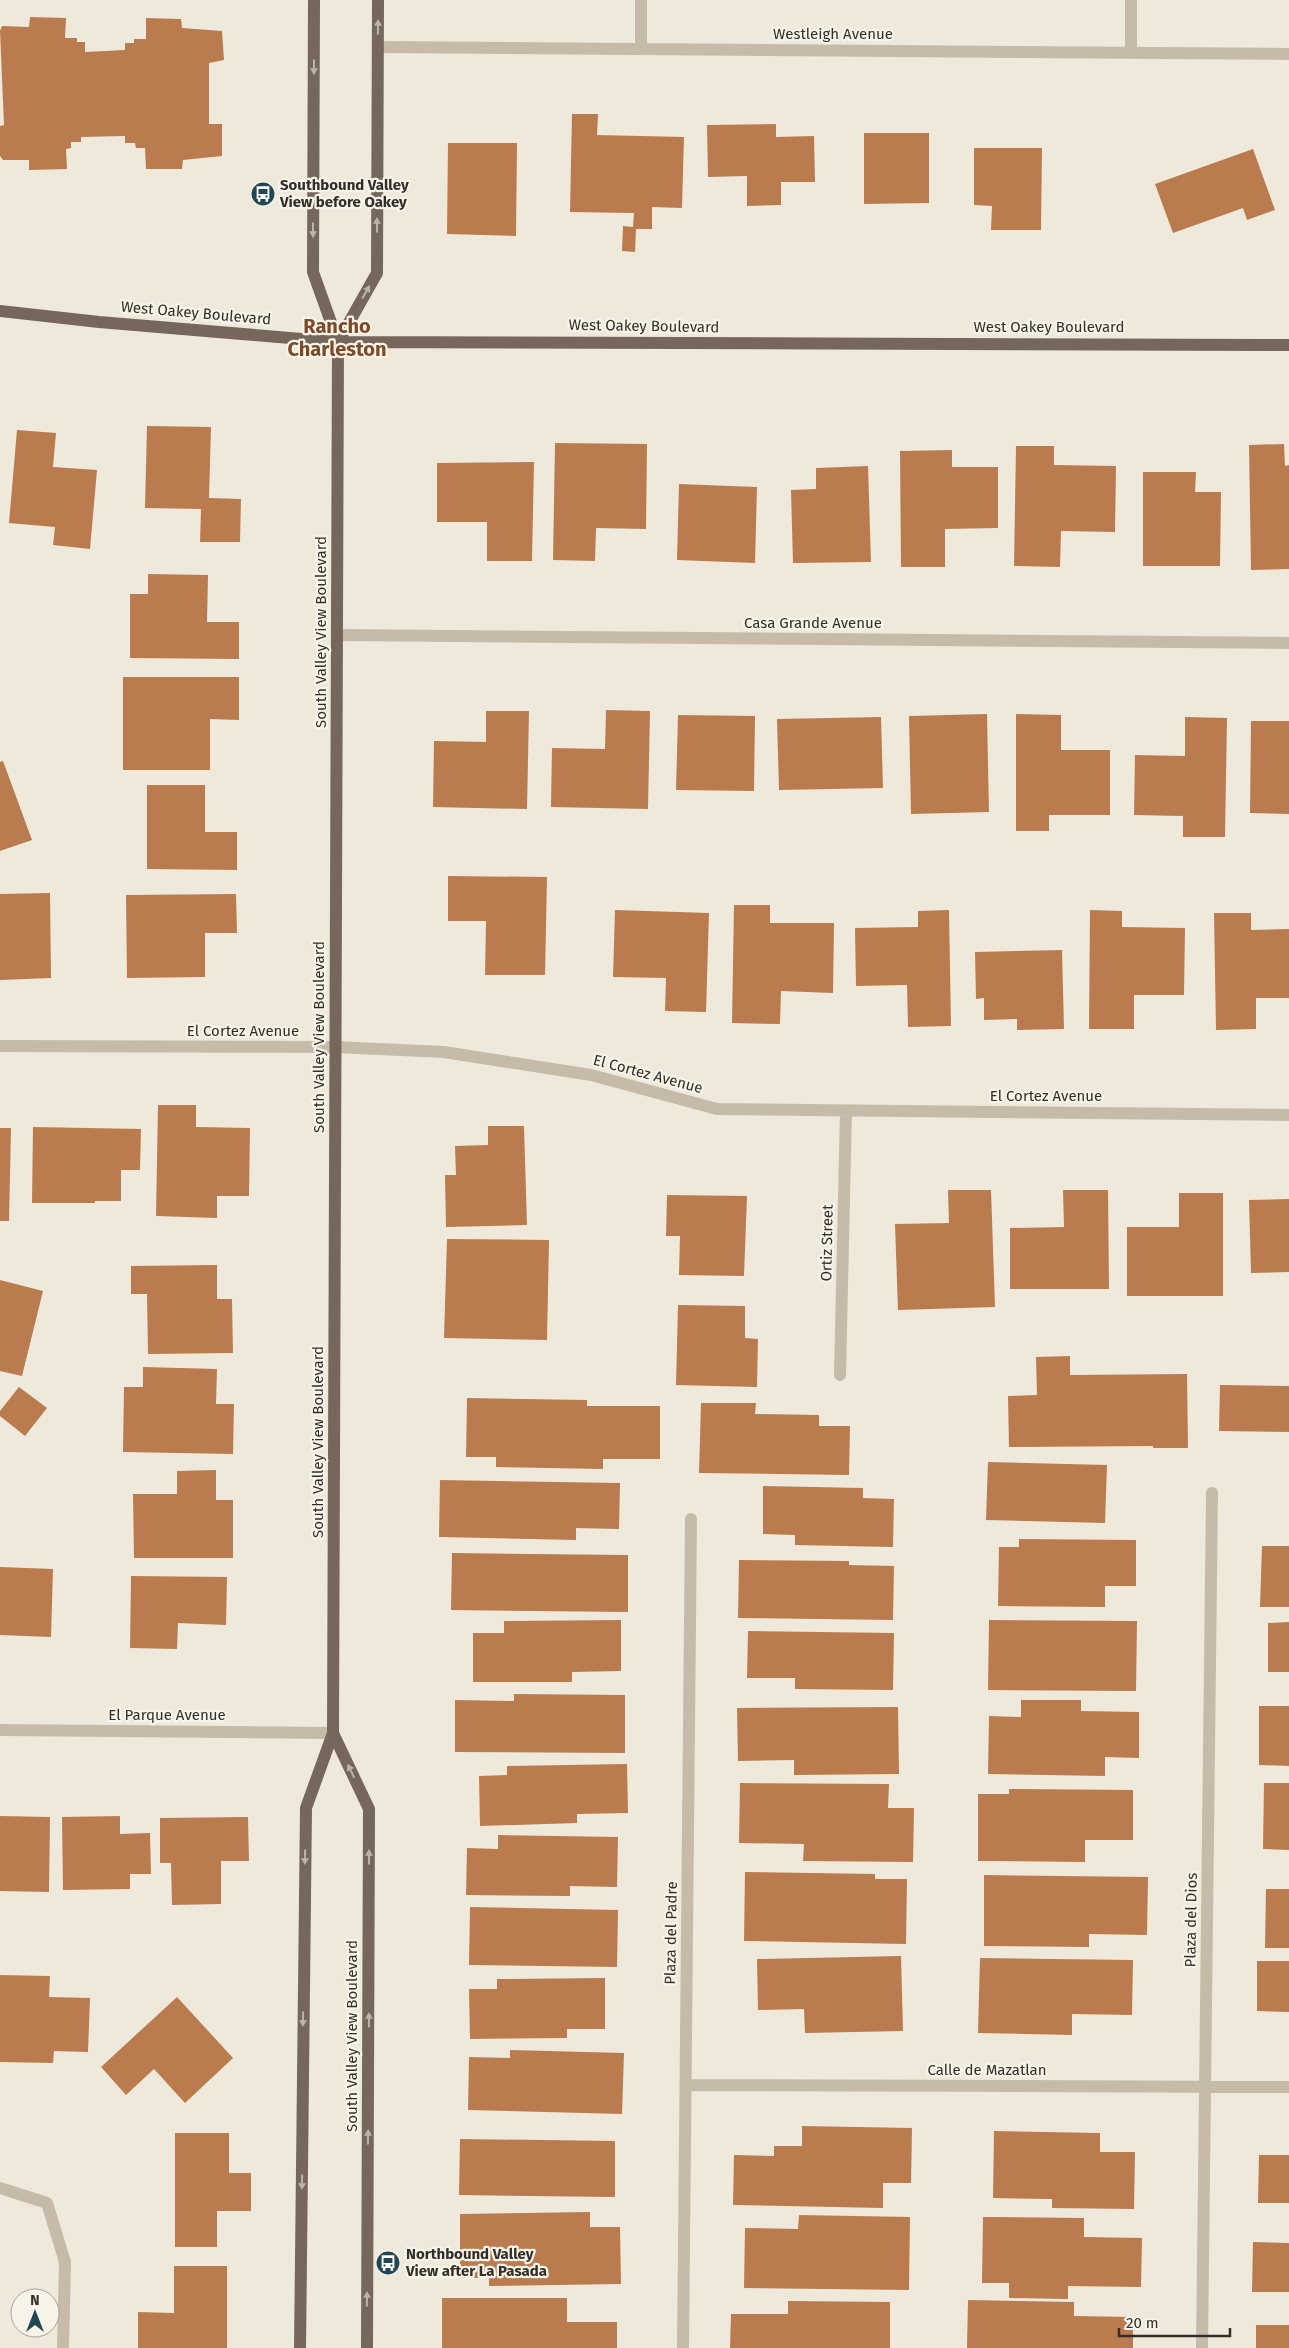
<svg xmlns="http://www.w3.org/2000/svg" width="1289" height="2348" font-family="'Fira Sans',sans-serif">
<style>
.building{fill:#ba7b4f}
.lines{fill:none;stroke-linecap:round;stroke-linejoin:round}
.minor{stroke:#c6bba9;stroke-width:12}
.major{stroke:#75685b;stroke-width:12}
.oneway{fill:#bcb4a9}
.labels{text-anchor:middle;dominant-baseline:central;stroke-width:4.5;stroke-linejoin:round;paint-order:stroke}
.street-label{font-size:15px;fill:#342e28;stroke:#f7f3e8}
.poi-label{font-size:15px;font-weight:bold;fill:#342e28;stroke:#f7f3e8;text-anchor:start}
.district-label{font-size:20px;font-weight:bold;fill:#7b4a29;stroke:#f7f3e8}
</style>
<rect width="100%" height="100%" fill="#efe9dc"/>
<path class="building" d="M30,17L66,18L65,38H77V42H85V52L125,50V43H134V39H146V18L181,19L182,28L222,31L224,60L209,63V124H222V156L183,160L182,169H146L145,148H136L135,143H125V136L81,137V142H71V148L66,149L67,169L29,170V160H3L0,156V126L4,125L0,31L2,26L29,27Z
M572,114H598L597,135L684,137L682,208L652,207V229H636L635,252L622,251L623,226L633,227L634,213L570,212Z
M776,124V137L814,136L815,182H781V205L747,206V176L708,177L707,125Z
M864,133H929V203L864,204Z
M448,143H517L516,236L447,234Z
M974,148H1042L1041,230H991L992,206L974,205Z
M1253,149L1275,210L1247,220L1243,208L1173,233L1155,184Z
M147,426L211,427L209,498L241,499L240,542H200L201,509L145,508Z
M17,430L56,433L53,467L97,470L90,549L53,545L55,527L9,523Z
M555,443L647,444L646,529L596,528L595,561L553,560Z
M1284,444L1285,466L1289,465V569L1251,570L1249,445Z
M1016,446H1054V465L1116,466L1115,532L1061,531L1060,567L1014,566Z
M952,450V467H998V528L945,529V567H901L900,451Z
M534,462L532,561H487V522H437V463Z
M868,466L871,562L793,563L791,490L816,489V468Z
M1143,472H1196L1195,492H1221L1220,566H1143Z
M679,484L757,487L755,563L677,560Z
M148,574L208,575L207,622H239V659L130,658V594H148Z
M123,677H239V720L210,719V770H123Z
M606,710L650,711L648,809L551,807L552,748L605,749Z
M486,711H529L527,809L433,807L434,741L486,742Z
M987,714L989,812L911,814L909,716Z
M1016,714L1061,715V750H1110V815H1049V831H1016Z
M678,715L755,716L754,791L676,790Z
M881,717L883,788L779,790L777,719Z
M1185,717L1227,718L1225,837H1183V816L1134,815L1135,755L1185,756Z
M1251,721H1289V814L1250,813Z
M3,761L32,840L0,851V762Z
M147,785H205V832H237V870L147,869Z
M448,876L547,877L545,975H485L486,921H448Z
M50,893L51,978L0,980V894Z
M236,894L237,933H205V977L127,978L126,895Z
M734,905H770V923H834L833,993L781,991L780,1024L732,1023Z
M615,910L709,913L706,1012L665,1011L666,978L613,977Z
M949,910L951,1026L908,1027L907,985L856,986L855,928L918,927V911Z
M1090,910L1122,911V927L1185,928L1184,995H1134V1029H1089Z
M1214,913H1251V930L1289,929V998H1256V1029L1216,1030Z
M1062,950L1064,1029L1017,1030V1019L984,1020V998L976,999L975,952Z
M158,1105H196V1127L250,1128L249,1196H217V1218L156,1216Z
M488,1126H524L527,1225L446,1227L445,1175H456L455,1146L488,1145Z
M33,1127L141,1129L140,1170H121V1201H95V1203H32Z
M0,1128H11L9,1221H0Z
M948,1190H991L995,1307L898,1310L895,1224L949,1223Z
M1063,1190H1108L1109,1289H1010V1228L1064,1227Z
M1179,1193H1223V1296H1127V1227H1179Z
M667,1195L747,1196L744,1276L679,1275L680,1236H666Z
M1289,1199V1272L1251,1273L1249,1200Z
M447,1239L549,1240L547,1340L444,1338Z
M217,1265V1299H232L233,1353L148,1354L147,1294H131V1266Z
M0,1280L43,1291L22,1376L0,1371Z
M678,1305L745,1306V1338L758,1339L757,1387L676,1385Z
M1070,1356V1375L1187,1374L1188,1448H1153V1446L1009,1447L1008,1396L1037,1395L1036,1357Z
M143,1367L217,1369L216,1404H234L233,1454L123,1452L124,1387H143Z
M1220,1385L1289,1386V1432L1219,1431Z
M19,1387L47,1408L25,1436L0,1416V1411Z
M467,1398L587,1400V1406H660V1459H603V1469L496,1467V1457H466Z
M701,1403H756L755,1414L819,1415V1426H850L849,1475L699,1473Z
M988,1462L1107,1465L1105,1523L986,1520Z
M216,1470V1500H233V1558H134L133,1494H177V1471Z
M440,1480L620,1483L619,1529L576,1528V1540L439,1537Z
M763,1486L863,1488V1498L894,1499L893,1547L795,1545V1535L763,1534Z
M1019,1539L1136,1540V1586H1105V1607L998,1606L999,1547H1019Z
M1262,1546H1289V1607H1260Z
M452,1553L628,1555V1612L451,1610Z
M739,1560L849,1561V1565L894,1566L893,1620L738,1618Z
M0,1567L53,1569L51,1637L0,1635Z
M131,1576L227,1577L226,1625L178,1623L177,1649L130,1648Z
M621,1620V1671L572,1672V1682H473V1633H504V1621Z
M989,1620L1137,1621L1136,1691L988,1690Z
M1289,1622V1672H1268V1623Z
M748,1631L894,1633L893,1690L795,1689V1678H747Z
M514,1694L625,1695V1753L455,1752V1700L514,1701Z
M1021,1700H1081V1711L1139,1712V1758L1105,1757V1776L988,1774L989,1716L1021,1717Z
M1259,1706H1289V1766L1259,1765Z
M898,1707L899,1774L794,1775V1760L738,1761L737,1708Z
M627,1764L628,1813L577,1814V1823L480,1826L479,1776L507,1775V1766Z
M740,1783L889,1784L888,1808H914L913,1862L803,1861L804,1844L739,1843Z
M1264,1783H1289V1850L1263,1849Z
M1009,1789L1133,1790V1840H1085V1862L978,1861V1794H1009Z
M0,1816L50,1817L49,1892L0,1891Z
M120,1816V1834L150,1833L151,1874H130V1889L63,1890L62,1817Z
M248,1817L249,1861H221V1904L172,1905L171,1863H160V1818Z
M498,1835L618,1837L617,1887L570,1886V1896L466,1895L467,1848L498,1849Z
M745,1872L875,1874V1879H907L906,1944L744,1941Z
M984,1875L1148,1877L1147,1935L1089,1934V1947L984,1946Z
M1266,1889H1289V1948H1265Z
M470,1907L618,1910L617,1967L469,1965Z
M901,1956L903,2031L805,2033L804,2009L758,2010L757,1959Z
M980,1958L1133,1960L1132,2015L1072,2014V2035L978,2033Z
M1257,1961H1289V2012L1257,2011Z
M0,1975L50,1976L49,1997L90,1998L88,2052L54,2051L53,2063L0,2062Z
M605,1978V2029H567V2038L470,2039L469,1989H497V1979Z
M177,1997L233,2058L185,2103L154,2069L126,2095L101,2067Z
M510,2050L624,2053L622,2114L468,2110L469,2057L510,2058Z
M802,2126L912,2128L911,2183H883V2208L733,2205L734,2155L774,2156V2146H802Z
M994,2131L1100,2133V2152H1135L1134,2209L1052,2208V2199L993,2198Z
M175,2133H229V2173H251V2211H217V2247H175Z
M460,2139L615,2141V2197L459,2195Z
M1259,2155H1289V2203H1258Z
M590,2212V2227H620L621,2284L489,2286V2278H460V2214Z
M799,2215L910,2217L909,2290L744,2288L745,2228L798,2229Z
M983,2217L1084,2218V2237L1142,2238L1141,2287L1068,2286V2299L1009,2298V2283H982Z
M1253,2242L1289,2243V2292H1252Z
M174,2266H227V2348H138V2312L174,2313Z
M442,2298H567V2322H617V2348H442Z
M968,2300L1074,2302V2316L1133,2317V2348H967Z
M788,2301L890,2302V2348H730L731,2314H788Z
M1256,2325H1289V2348H1256Z"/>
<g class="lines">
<path class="minor" d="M378,47L1289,54
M641,49V0
M1131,52V0
M337,635L1289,643
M0,1046L335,1047L444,1052L591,1075L717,1109L1289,1115
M840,1375L846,1111
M0,1730L333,1733
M686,2085L1289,2087
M0,2188L47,2203L65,2262L63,2348
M683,2348L691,1519
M1202,2348L1212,1493"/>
<path class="major" d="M0,311L99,322L338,342L1289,345
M338,342L377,273L378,0
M333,1733L369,1809L367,2348
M300,2348L306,1808L333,1733L338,342L313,272L314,0"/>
</g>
<defs><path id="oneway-solid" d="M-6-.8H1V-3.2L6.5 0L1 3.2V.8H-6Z" transform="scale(1.25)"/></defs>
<g class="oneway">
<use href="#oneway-solid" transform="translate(378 27) rotate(-89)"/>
<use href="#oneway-solid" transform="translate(314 67) rotate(90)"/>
<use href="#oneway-solid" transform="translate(377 225) rotate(-90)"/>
<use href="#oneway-solid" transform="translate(313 230) rotate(90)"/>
<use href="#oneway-solid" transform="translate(366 292) rotate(-60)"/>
<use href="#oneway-solid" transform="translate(351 1771) rotate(-116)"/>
<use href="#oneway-solid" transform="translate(305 1857) rotate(91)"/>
<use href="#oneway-solid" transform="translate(369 1857) rotate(-90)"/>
<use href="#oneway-solid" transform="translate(303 2019) rotate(91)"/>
<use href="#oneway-solid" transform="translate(369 2020) rotate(-90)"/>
<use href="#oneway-solid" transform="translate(368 2137) rotate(-89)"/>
<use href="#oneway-solid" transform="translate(302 2182) rotate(91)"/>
<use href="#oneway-solid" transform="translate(367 2299) rotate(-89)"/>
</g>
<defs>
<symbol id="bus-disc" viewBox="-11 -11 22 22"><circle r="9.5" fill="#224752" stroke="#f7f3e8"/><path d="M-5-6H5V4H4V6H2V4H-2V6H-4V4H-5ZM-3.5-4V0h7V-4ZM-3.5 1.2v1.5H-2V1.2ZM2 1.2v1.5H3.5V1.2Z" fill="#fff"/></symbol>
</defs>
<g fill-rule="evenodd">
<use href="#bus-disc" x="249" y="180" width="28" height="28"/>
<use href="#bus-disc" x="374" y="2249" width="28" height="28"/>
</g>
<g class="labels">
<g class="street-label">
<text x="833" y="34">Westleigh Avenue</text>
<text transform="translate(196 313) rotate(5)">West Oakey Boulevard</text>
<text transform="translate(644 326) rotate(1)">West Oakey Boulevard</text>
<text x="1049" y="327">West Oakey Boulevard</text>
<text x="813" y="623">Casa Grande Avenue</text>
<text transform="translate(321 632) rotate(-90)">South Valley View Boulevard</text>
<text x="243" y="1031">El Cortez Avenue</text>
<text transform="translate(319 1037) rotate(-90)">South Valley View Boulevard</text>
<text transform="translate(648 1074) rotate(15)">El Cortez Avenue</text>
<text x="1046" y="1096">El Cortez Avenue</text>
<text transform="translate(827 1243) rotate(-89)">Ortiz Street</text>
<text transform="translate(318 1442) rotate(-90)">South Valley View Boulevard</text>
<text x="167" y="1715">El Parque Avenue</text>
<text transform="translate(1191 1920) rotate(-89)">Plaza del Dios</text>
<text transform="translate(671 1933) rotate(-89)">Plaza del Padre</text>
<text transform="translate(352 2036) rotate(-90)">South Valley View Boulevard</text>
<text x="987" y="2070">Calle de Mazatlan</text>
</g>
<g class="poi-label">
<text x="280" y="185">Southbound Valley<tspan x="280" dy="17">View before Oakey</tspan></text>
<text x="406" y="2254">Northbound Valley<tspan x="406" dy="17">View after La Pasada</tspan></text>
</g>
<g class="district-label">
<text x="337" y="326">Rancho<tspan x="337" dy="23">Charleston</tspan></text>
</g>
</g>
<g transform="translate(35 2313)"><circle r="24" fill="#f7f3e8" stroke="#a9a49b"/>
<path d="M0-4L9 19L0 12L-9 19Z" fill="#224752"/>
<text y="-8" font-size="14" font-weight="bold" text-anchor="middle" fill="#342e28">N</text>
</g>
<path d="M1119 2328v8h111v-8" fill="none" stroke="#342e28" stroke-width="2.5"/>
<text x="1126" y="2328" font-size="15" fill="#342e28" stroke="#f7f3e8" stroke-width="4" paint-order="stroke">20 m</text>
</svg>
